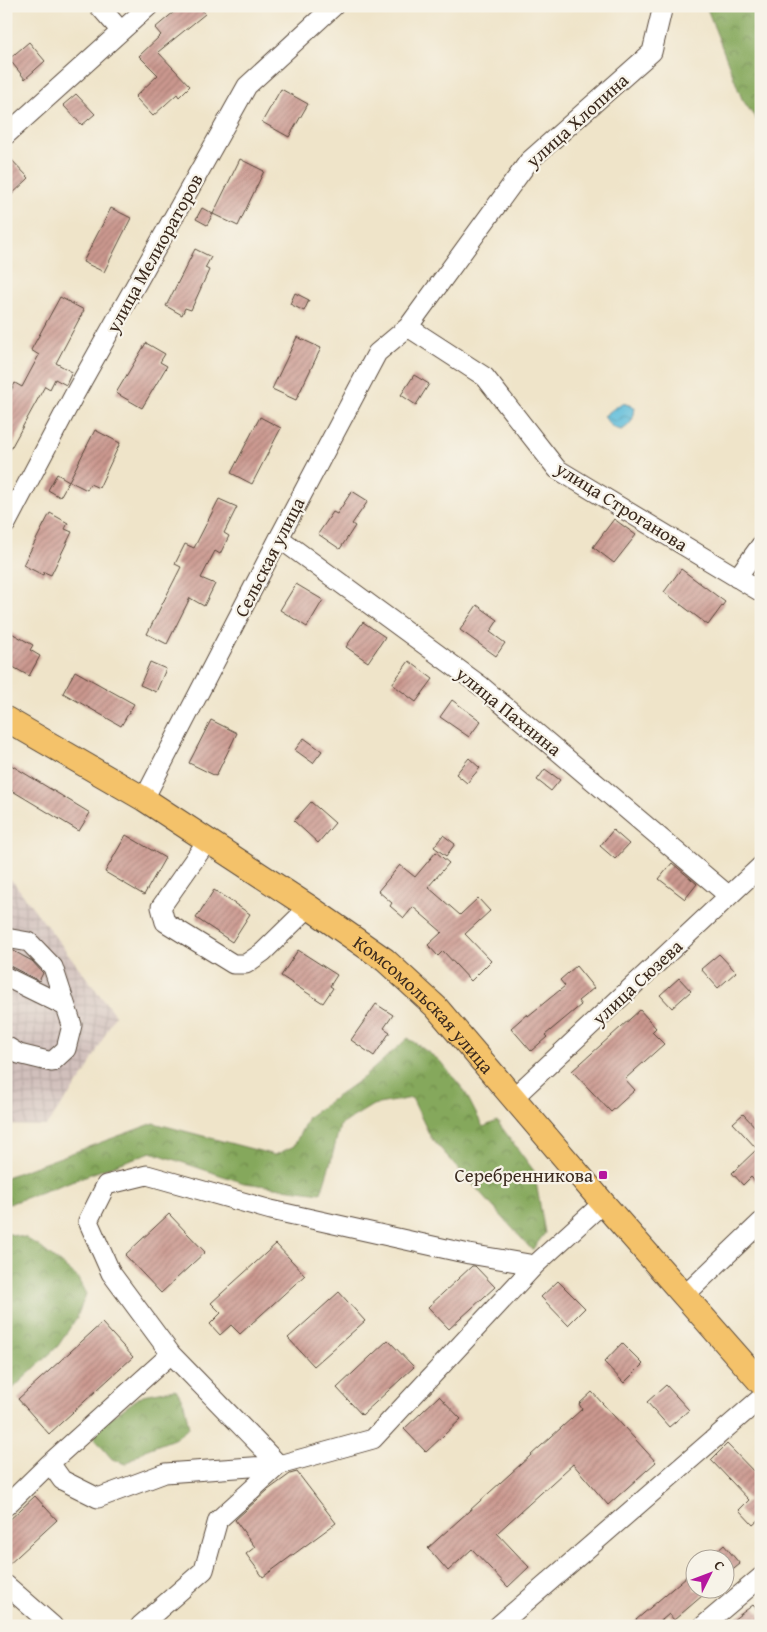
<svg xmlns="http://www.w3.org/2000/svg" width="767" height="1632" font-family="'Gentium Book Plus',serif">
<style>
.industrial{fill:url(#industrial-grid)}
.forest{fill:url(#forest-crowns);stroke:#60693d}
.water{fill:url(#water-waves);stroke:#4c737c}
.building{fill:url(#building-hatch)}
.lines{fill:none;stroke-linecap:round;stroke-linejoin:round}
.minor-casing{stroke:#564638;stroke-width:21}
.major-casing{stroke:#564638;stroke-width:26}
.minor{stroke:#fff;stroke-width:19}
.major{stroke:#f4c26a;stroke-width:24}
.poi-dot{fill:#b5179e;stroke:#f7f3e8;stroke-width:2}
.labels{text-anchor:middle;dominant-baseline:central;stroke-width:4.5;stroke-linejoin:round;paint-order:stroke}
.street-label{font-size:19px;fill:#3b2a1e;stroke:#f7f3e8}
.poi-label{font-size:19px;fill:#3b2a1e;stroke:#f7f3e8;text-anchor:end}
</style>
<defs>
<pattern id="industrial-grid" width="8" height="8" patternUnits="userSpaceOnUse" patternTransform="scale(1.25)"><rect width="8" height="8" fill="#d1c0bc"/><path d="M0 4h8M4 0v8" fill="none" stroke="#b4a5a1"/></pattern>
<pattern id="forest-crowns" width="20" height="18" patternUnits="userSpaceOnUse" patternTransform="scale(1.25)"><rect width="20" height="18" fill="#85a85c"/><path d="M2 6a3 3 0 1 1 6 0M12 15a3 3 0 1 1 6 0" fill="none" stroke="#6e894b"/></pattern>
<pattern id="water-waves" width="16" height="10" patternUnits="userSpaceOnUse" patternTransform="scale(1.25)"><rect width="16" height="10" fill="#5cbcda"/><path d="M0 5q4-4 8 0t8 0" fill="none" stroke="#4d99b0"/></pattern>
<pattern id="building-hatch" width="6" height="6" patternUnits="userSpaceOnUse" patternTransform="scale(1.25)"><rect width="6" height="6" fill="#cb988f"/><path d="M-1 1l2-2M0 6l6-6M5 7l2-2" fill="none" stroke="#a67c74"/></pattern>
</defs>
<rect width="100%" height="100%" fill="#f7f3e8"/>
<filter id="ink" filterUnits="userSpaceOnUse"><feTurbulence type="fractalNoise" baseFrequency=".02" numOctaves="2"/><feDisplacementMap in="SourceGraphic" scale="10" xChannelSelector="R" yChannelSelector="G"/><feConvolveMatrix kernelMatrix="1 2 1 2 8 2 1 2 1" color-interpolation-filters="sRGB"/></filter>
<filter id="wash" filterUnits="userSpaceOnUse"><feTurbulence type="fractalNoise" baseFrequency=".0096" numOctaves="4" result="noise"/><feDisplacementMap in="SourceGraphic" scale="20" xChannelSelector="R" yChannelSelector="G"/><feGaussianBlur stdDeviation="1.12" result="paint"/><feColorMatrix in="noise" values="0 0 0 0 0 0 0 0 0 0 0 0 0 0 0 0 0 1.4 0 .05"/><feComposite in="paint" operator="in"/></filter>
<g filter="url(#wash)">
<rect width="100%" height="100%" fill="#efe4c9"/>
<path class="industrial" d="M7,876L14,883L115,1015L85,1074L46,1126L6,1125Z"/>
<path class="forest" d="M706,6H761V126L742,99Z
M408,1038L439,1060L464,1090L483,1127L497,1121L534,1171L545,1233L532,1250L431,1138L412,1098L373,1105L340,1125L331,1161L321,1193L244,1183L151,1152L6,1205V1177L154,1123L275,1155L294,1146L308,1117L364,1077Z
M6,1233L26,1238L40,1247L77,1277L86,1294L77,1317L58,1346L6,1395Z
M176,1389L184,1403L189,1428L174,1439L145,1450L126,1464L112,1459L94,1438L98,1427L143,1395Z"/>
<path class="water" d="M623,403L635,407C634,418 632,424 622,430C612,429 609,424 604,416L617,406Z"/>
<g id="blocks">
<path class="building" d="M181,6H199L205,14L158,52L190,86L179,97L177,94L153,116L135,97L158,75L139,56L161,35L155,28Z
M29,42L45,61L25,79L9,59Z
M281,89L308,104L289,137L262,122Z
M76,94L95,114L82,125L63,105Z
M6,154L29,178L6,200Z
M240,159L264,171L238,226L213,214Z
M111,208L131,218L104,272L83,262Z
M202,208L213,214L207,225L196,219Z
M195,249L211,257L205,268L209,270L191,310L185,308L182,315L166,306Z
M295,293L309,300L304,311L290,304Z
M60,297L84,310L56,363L72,372L66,385L55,379L50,389L45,386L6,457V399L15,383L22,387L39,355L31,350Z
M297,337L321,348L296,400L272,389Z
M146,343L165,354L160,362L167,366L142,408L116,393Z
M414,375L429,384L416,405L401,395Z
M260,417L281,428L252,484L231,473Z
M95,430L120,443L99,488L90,484L87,490L69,481Z
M57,474L69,481L60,497L48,490Z
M352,491L368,501L352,524L355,526L340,549L318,534L333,512L337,514Z
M219,499L237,507L224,533L229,536L220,554L215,551L201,578L215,584L204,606L190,598L167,644L147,634L181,567L175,564L185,544L194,548Z
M50,513L68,523L65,529L72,532L51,575L44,572L43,575L23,565Z
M614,519L636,535L614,563L593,547Z
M681,569L725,602L708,625L664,592Z
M296,584L323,600L307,627L280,610Z
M477,605L498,620L490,632L505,643L496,656L460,630Z
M363,622L385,637L368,662L346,647Z
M6,630L33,645L30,650L40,656L29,676L6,663Z
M409,661L433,679L416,702L392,684Z
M150,662L166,669L156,692L140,685Z
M75,671L134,704L121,726L63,693Z
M452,700L481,721L469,737L440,717Z
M211,720L237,733L216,776L189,763Z
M304,738L322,751L313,763L295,750Z
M469,758L480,768L467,783L456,774Z
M6,762L90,813L79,831L6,787Z
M545,769L560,780L551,791L537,780Z
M311,802L335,823L318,843L294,821Z
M613,830L629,844L615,859L600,846Z
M126,835L165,858L144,895L105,872Z
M443,835L455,844L446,856L434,847Z
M436,852L449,863L428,887L460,915L478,898L490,911L465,934L491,961L471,981L443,951L438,956L428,945L442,932L413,907L404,918L390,906L392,903L378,891L400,865L415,877Z
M672,863L697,884L685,899L659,879Z
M214,890L250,914L232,942L196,918Z
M6,949L12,950L32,961L43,973L39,981L6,964Z
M298,950L337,975L330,986L333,988L323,1003L281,976Z
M719,954L736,972L718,988L701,969Z
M576,966L594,988L578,1001L581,1005L545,1035L547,1037L531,1051L511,1028L527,1014L528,1016L565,986L560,980Z
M679,978L691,991L672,1008L660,995Z
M376,1004L393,1015L384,1028L390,1032L374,1056L351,1040Z
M640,1010L656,1028L652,1032L664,1044L625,1079L635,1090L611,1112L572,1071Z
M743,1114L761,1133V1188L751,1177L743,1185L732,1173L757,1149L733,1123Z
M169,1214L205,1252L161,1293L125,1255Z
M276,1244L305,1275L240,1334L231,1325L220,1335L210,1324L221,1313L211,1303Z
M472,1266H475L495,1287L449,1329L428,1307Z
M558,1281L585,1308L568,1325L541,1297Z
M339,1292L365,1321L314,1366L288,1338Z
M102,1323L133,1357L49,1434L18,1399Z
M388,1340L414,1367L362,1415L337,1388Z
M622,1343L643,1364L624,1383L604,1362Z
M666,1385L689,1410L669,1427L647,1402Z
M592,1392L656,1462L608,1505L573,1464L497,1533L529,1567L508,1587L472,1549L448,1571L428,1548L582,1409L579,1404Z
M439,1396L461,1419L426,1452L404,1429Z
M727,1444L761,1479V1518L753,1525L739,1510L749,1500L711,1460Z
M297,1472L336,1523L263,1577L246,1554L255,1547L235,1520L268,1490L290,1474Z
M35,1496L57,1520L6,1567V1523Z
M724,1545L740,1564L724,1577V1560H707Z
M694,1570V1590H709L674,1620L669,1614L655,1626H629Z
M753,1605L761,1614V1626H725Z"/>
</g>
</g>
<g filter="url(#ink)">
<use href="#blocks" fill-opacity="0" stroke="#564638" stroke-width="1"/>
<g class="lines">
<defs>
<path id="minor" d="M99,6L121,31
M6,135L149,6
M408,327L485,377L557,469L761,592
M6,524L73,397L247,86L334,6
M279,538L481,686L729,896
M737,578L761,545
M144,799L279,538L377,353L408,327L529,161L652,52L663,6
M208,840L161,907L165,922L233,964H246L263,952L309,907
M6,938L29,942L53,967L72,1025L66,1049L52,1062L19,1054L6,1046
M6,977L65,1006
M513,1098L761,866
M685,1295L761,1222
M50,1463L62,1480L98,1498L165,1473L279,1465L373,1439L535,1265L603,1203
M6,1506L50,1463L171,1354
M6,1585L53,1626
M140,1626L204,1570L218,1520L279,1465L171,1354L111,1273L88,1221L106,1185L147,1175L271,1210L469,1254L535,1265
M498,1626L761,1398
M703,1626L761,1577"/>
<g id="major">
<path id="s1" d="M6,719L144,799L309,907L385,960L436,1007L603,1203L761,1383"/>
</g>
</defs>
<use href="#minor" class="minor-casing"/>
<use href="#major" class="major-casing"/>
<use href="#minor" class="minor"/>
<use href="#major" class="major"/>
</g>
</g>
<rect class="poi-dot" x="598" y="1170" width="10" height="10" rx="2.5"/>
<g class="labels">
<g class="street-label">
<text transform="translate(577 120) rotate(-42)">улица Хлопина</text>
<text transform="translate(154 253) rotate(-61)">улица Мелиораторов</text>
<text transform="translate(622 506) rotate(32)">улица Строганова</text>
<text transform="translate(269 557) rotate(-63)">Сельская улица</text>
<text transform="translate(509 711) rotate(39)">улица Пахнина</text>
<text transform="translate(637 982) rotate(-43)">улица Сюзева</text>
<text stroke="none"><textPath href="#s1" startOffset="508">Комсомольская улица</textPath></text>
</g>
<g class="poi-label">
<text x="593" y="1175">Серебренникова</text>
</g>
</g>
<rect width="767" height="1632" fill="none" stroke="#f7f3e8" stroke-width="25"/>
<g transform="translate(710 1574) rotate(48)"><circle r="24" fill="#f7f3e8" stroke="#aca397"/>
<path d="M0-4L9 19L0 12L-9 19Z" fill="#b5179e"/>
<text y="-8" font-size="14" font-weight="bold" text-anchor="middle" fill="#3b2a1e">С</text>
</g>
</svg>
